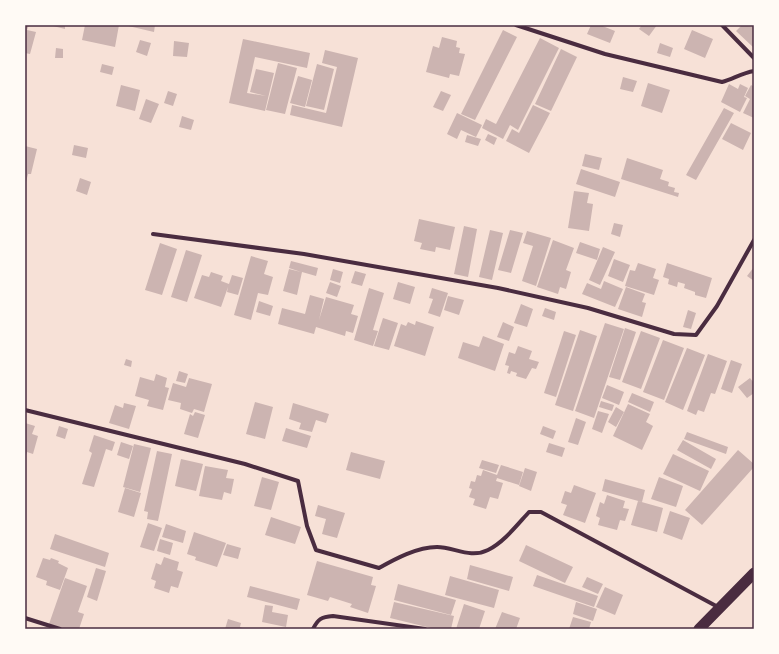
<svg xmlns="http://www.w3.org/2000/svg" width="779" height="654" font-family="Manrope,sans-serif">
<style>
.building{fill:#ccb4b1}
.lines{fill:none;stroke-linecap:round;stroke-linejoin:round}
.minor{stroke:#4a2c40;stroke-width:4}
.trunk{stroke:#4a2c40;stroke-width:11}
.neatline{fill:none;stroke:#4a2c40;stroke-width:1.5}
</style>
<rect width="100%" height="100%" fill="#f7e1d7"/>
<path class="building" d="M25,25H29L27,30L36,32L30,54L25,53Z
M49,25H65V29Z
M85,25H119L115,47L82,40Z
M124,25H155L154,32Z
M591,25H600L615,31L610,43L587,34Z
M642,25H657L649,36L639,29Z
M742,25L754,27V48L736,31Z
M503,30L517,37L475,120L461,114Z
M692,30L713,39L705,58L684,49Z
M442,37L457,41L456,47L460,48L459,53L465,54L459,76L450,74L449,78L426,72L433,46L439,48Z
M540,38L559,48L518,130L510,125L503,139L482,128L486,119L496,124Z
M243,39L310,53L307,68L255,57L247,93L266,96L250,92L256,69L274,73L265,111L229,103Z
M140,40L151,43L147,56L136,52Z
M174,41L189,43L187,57L173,56Z
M660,43L673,48L670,57L657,53Z
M56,48L63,49V58H55Z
M561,49L577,57L551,111L535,104Z
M325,50L358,58L342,127L290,115L292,105L326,113L337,67L322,63Z
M278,63L297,68L285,114L266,110Z
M102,64L114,67L112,75L100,72Z
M317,64L334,69L324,110L306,106Z
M298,76L312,80L305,107L290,103Z
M623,77L637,81L633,92L620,89Z
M648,83L670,90L662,113L641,106Z
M729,84L738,89L740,84L748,88L744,97L747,98L740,112L721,102Z
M121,85L140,90L135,111L116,106Z
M751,85L754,87V118L743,113L750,99L745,96Z
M168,91L177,94L173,106L164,103Z
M441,91L451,95L443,111L433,107Z
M146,99L159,104L151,123L139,119Z
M533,105L550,113L529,153L506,141L512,129L519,133Z
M724,108L734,113L696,180L686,175Z
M457,113L482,125L476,137L461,130L457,139L447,134Z
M182,116L194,120L191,130L179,127Z
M731,123L751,133L743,150L722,139Z
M488,134L497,138L494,145L485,140Z
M467,135L481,139L478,146L465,142Z
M74,145L88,148L86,158L72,155Z
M25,146L37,149L31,174H28L26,182Z
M585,154L602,158L599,170L582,166Z
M627,158L663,170L660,179L669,182L668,186L675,188L674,192L679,193L678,197L621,179Z
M581,169L620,182L615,197L576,184Z
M80,178L91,182L87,195L76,191Z
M574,191L589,193L587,203L593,204L589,231L568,228Z
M419,219L455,227L450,250L436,247L435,252L420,249L422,243L414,241Z
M614,223L623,225L620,237L611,234Z
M464,226L477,229L468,277L454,274Z
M490,230L503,233L492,280L479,277Z
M510,230L523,233L511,273L498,270Z
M527,231L551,238L536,286L522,281L533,246L523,243Z
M553,240L574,248L566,270L571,272L566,289L560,287L558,294L537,287Z
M580,242L600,249L597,260L576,253Z
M160,243L177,249L162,295L145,290Z
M603,247L615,252L600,285L589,280Z
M186,250L202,255L187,302L171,297Z
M251,256L268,261L264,274L273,277L268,295L258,293L251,320L234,315Z
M614,259L630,265L623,282L608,276Z
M291,261L318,268L316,276L302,272L297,295L283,291L289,269L301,272L289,268Z
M638,263L656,269L653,278L659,280L654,295L625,286L630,270L635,271Z
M667,263L712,278L706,298L695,295V292L684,288L685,284L678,282L677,287L668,284L669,279L663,277Z
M754,267V281L747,276Z
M333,269L343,272L340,283L330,280Z
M355,271L366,274L362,286L351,283Z
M211,272L223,276L221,281L229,284L232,275L243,278L238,295L227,292L228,287L221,307L194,298L202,275L209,277Z
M604,281L623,289L615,307L582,294L587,283L601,289Z
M330,282L341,286L337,297L326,293Z
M398,282L415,287L410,304L393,299Z
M626,287L645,294L642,302L646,303L642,317L618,309Z
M369,288L384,293L373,330L378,331L373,346L354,340Z
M432,288L448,293L440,317L428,313L433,299L429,298Z
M310,295L324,299L319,320L326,297L354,305L351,314L358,316L353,333L346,331L345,336L316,327L314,334L278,324L282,308L305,314Z
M448,296L464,300L459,315L444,310Z
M259,301L273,306L270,316L256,312Z
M521,304L533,309L527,327L514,323Z
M545,308L556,312L554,320L542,316Z
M688,310L696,313L691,329L683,327Z
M383,318L398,323L389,350L374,346Z
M416,321L434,327L425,356L394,346L401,324L406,326L408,322L415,325Z
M503,322L514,327L509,341L497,337Z
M605,323L624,329L594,418L575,411Z
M625,328L636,332L620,380L609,377Z
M580,330L597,336L573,411L555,405Z
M564,331L576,335L556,397L544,393Z
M641,331L660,338L641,389L622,382Z
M483,336L504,344L495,371L458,358L463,342L479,347Z
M663,340L684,348L664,400L643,392Z
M518,346L532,351L529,359L539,362L536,369L532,368L526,379L516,376L517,373L511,371L510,374L507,373L509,366L505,365L509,352L515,354Z
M687,348L705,355L683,410L665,402Z
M708,354L727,361L715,394L711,393L704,412L698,410L696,415L687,411Z
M126,359L132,361L131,367L124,365Z
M731,360L742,364L732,393L721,389Z
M179,371L188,374L185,383L176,381Z
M156,374L167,378L165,387L169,388L163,410L147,406L149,400L135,396L140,377L154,381Z
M189,378L212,384L204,412L194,409L192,413L180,409L181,403L168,400L173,383L186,387Z
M750,378L754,383V393L747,398L738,387Z
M607,385L624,392L619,405L602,398Z
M632,393L654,402L650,412L628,402Z
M601,401L614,405L612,411L599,407Z
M255,402L273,407L265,439L246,434Z
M124,403L136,406L129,429L109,423L115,405L123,408Z
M293,403L329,414L326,423L316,420L312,432L299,429L301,423L289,419Z
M628,404L650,414L646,422L653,426L642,450L613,436Z
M616,407L624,412L616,427L608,422Z
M598,411L609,414L602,433L592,429Z
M195,412L205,415L198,438L184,434L190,414L193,416Z
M576,418L586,422L578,445L568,442Z
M25,423L35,426L32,434L38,436L33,454L27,452L25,458Z
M59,426L68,429L65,439L56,436Z
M543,426L556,431L553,439L540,434Z
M286,428L311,436L307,448L282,441Z
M687,432L728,447L726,454L684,439Z
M94,435L115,442L112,451L106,449L94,487L82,484L92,453L89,451Z
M683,440L716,459L711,469L677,450Z
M121,442L133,446L129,459L117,455Z
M549,443L565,448L562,457L546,452Z
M134,444L151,448L140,492L123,487Z
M738,450L754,464V467L702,525L685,510Z
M157,451L172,454L158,521L147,519L148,512L144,511Z
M351,452L385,461L380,479L346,470Z
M673,454L709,471L700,491L663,474Z
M181,459L203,464L196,491L175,486Z
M482,460L499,465L496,473L479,468Z
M501,465L523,472L519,485L497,478L496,481L503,483L498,499L490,497L486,509L473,505L475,499L469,497L472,489L469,488L471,481L475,482L477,475L481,476L483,470L497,475Z
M205,466L228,470L226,478L234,479L231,494L224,492L222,500L199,496Z
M525,468L537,472L531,491L519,486Z
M262,477L279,482L271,510L254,506Z
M659,477L683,486L676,507L651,499Z
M605,479L645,490L642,502L602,491Z
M574,485L596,493L585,523L563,515L567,505L561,503L565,491L571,493Z
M125,488L141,493L134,517L118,512Z
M607,495L625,501L623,508L629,509L625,521L620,520L617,530L598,525L600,518L596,516L600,502L604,504Z
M638,501L663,508L657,532L631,525Z
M318,505L345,513L337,538L322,534L326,519L315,516Z
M670,511L690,518L682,540L663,533Z
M271,517L301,527L295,544L265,535Z
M148,523L162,528L154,551L140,547Z
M166,524L186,531L183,543L162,537Z
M194,532L226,543L217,567L195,560L196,557L187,554Z
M55,534L109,553L105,567L50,549Z
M160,539L173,543L170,555L157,551Z
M227,544L241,548L238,559L223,555Z
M526,545L573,567L565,583L519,561Z
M164,557L179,562L177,570L183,572L178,588L171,586L169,593L154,588L156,581L151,579L156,563L161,565Z
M43,558L50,560L51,558L59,561L58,563L68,568L60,590L46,585L47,581L36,577Z
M317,561L373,577L371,585L376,586L368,613L350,607L352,604L330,597L328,601L307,595Z
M470,565L513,577L509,591L467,579Z
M96,568L106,571L97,601L87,597Z
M537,575L598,596L594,607L533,586Z
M450,576L499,590L494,608L445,595Z
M587,577L603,584L598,594L582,587Z
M65,578L87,586L78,612L84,614L79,629H65L49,624Z
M398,584L456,600L451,615L394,600Z
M250,586L300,599L297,610L247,597Z
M605,587L623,595L615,615L596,607Z
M394,602L454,616L451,629H435L390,618Z
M576,602L597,609L593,621L573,614Z
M464,604L485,611L479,629H456Z
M265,605L273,606L272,612L288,615L286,627L262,622Z
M502,612L520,618L516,629H495Z
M573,617L591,622L589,629H569Z
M228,619L241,623L240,627L245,629H225Z"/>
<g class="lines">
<path class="minor" d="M516,25L605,54L722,82C733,79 742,73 754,71
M722,25L754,58
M153,234L304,254L498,288L588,308L674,334L696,335L717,306L754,240
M25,410L245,464L298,481L307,526L316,550L379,568C395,559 417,547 437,547C454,547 470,559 488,550C504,542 517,525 529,512H541L718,607
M25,618L60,629
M313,629C318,619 321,617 333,616L425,629"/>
<path class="trunk" d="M699,629L754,573"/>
</g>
<rect width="779" height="654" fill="none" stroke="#fffaf5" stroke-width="52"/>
<rect x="26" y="26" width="727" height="602" class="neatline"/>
</svg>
